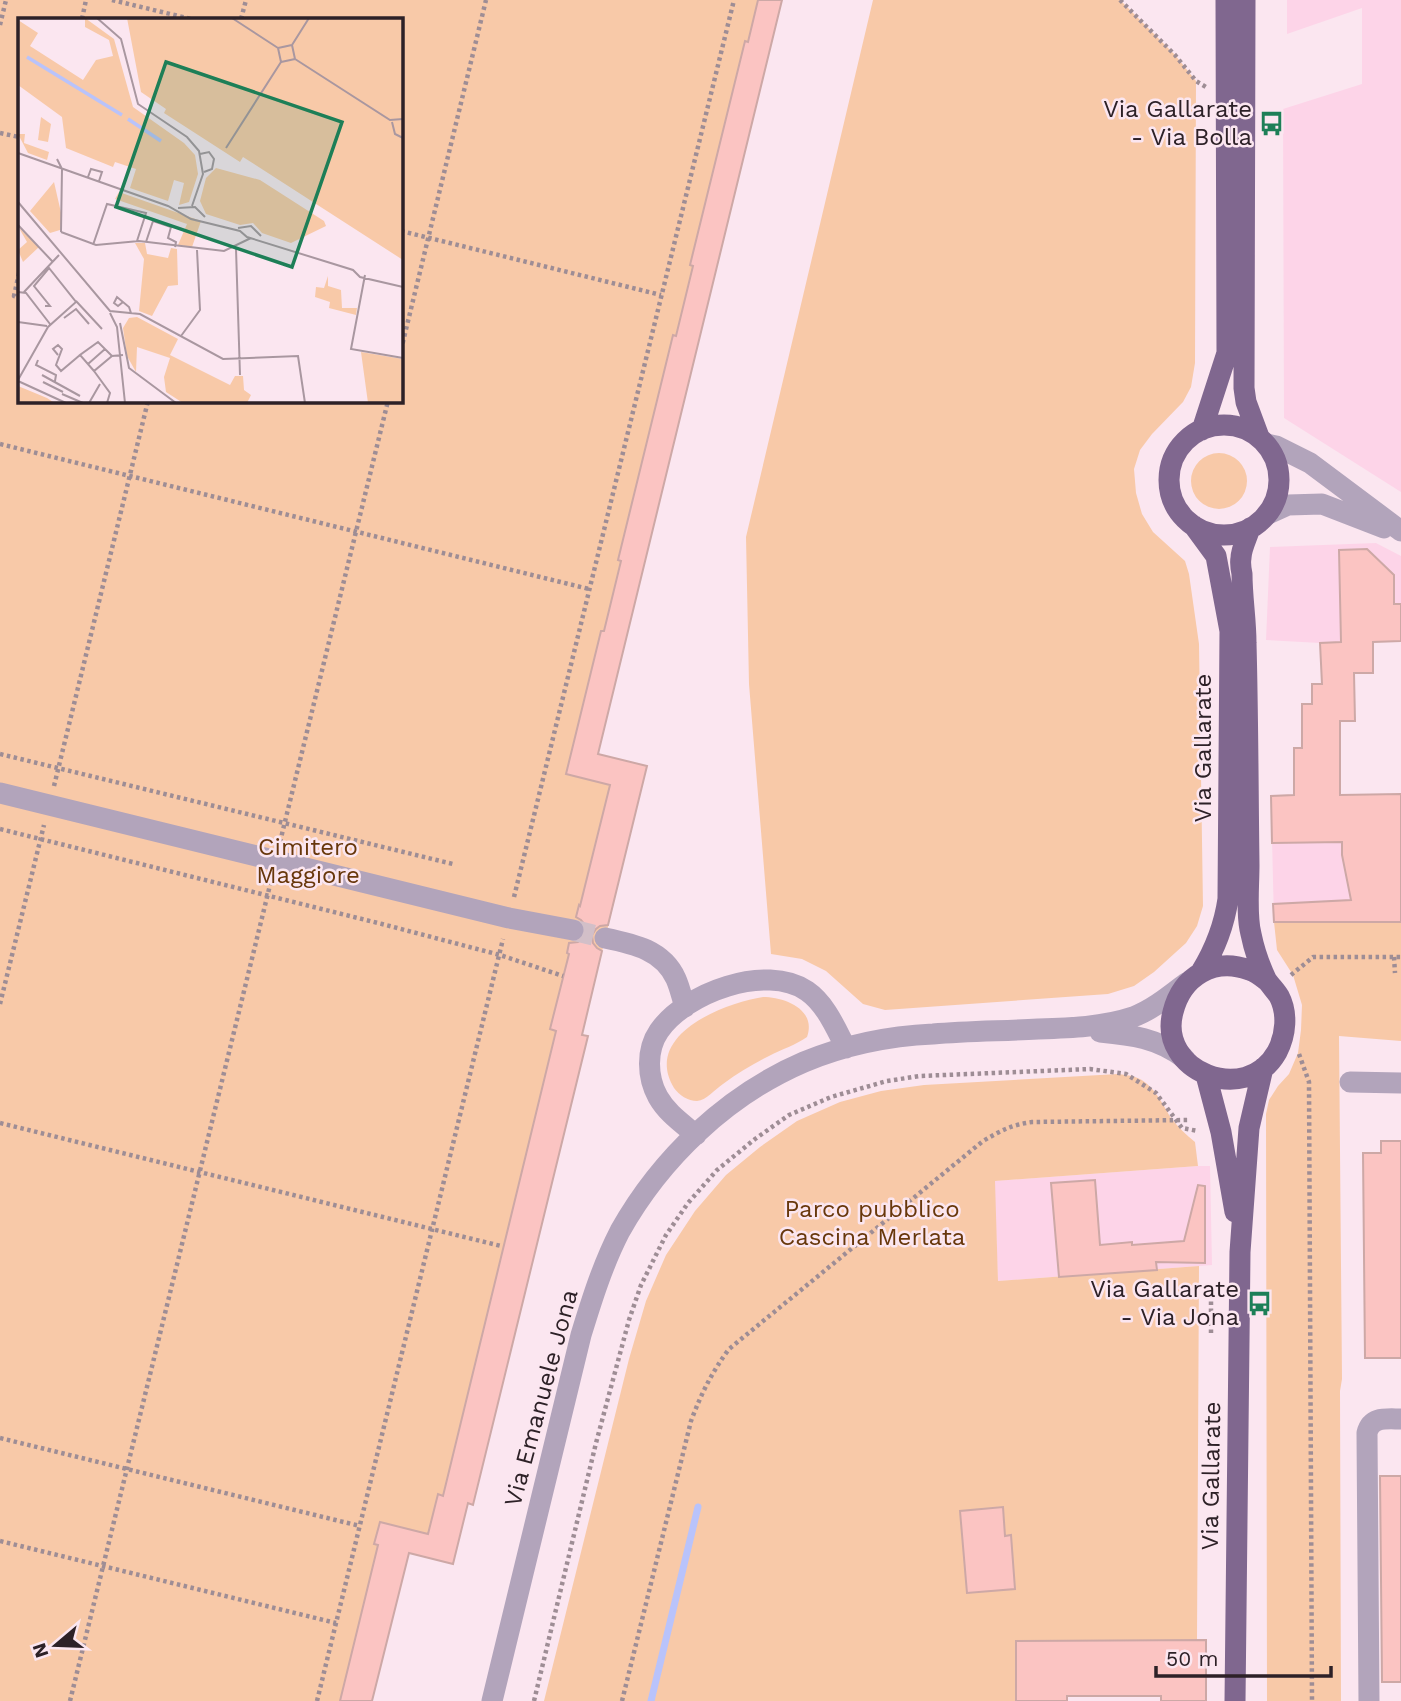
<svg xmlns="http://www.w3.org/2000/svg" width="1401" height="1701" font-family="'Work Sans',sans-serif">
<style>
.built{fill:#fdd4e8}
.green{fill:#f8c9a8;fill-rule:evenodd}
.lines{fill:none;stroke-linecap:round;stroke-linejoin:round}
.stream{stroke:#b9c3fb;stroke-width:7}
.building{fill:#fbc4c2;stroke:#cda8a6;stroke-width:2}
.minor-tunnel{stroke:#d2bfc8;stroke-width:21;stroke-dasharray:21 10;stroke-linecap:butt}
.path{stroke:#9e8d95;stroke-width:4.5;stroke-dasharray:3.5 3.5;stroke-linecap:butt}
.minor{stroke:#b2a4bb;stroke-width:21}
.major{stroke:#80678f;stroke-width:21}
.labels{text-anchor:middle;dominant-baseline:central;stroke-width:5;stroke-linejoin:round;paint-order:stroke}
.poi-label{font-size:24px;fill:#2d2127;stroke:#fbe6f0;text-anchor:end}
.street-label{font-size:24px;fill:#2d2127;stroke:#fbe6f0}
.park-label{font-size:24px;fill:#68370b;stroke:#fbe6f0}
.inset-river{fill:none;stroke:#b9c3fb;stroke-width:3.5}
.inset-road{fill:none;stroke:#a997a0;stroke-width:2}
.view{fill:#1d7f57;fill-opacity:0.15;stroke:#1d7f57;stroke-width:3.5}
.inset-edge{fill:none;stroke:#2d2127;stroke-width:3.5}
</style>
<rect width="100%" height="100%" fill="#fbe6f0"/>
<path class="built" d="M1287,0H1401V492L1284,418L1283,109L1362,84V8L1287,34Z
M1376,543L1401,556V641L1320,643L1266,640L1270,547Z
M1401,794V922H1274L1271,796Z
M1198,1166H1210L1212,1265L998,1281L994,1181Z"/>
<path class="green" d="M0,0H782L598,754L647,766L582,1034L588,1036L473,1505L468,1504L453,1564L409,1553L372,1701H0ZM19,19H401V401H19Z
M873,0H1120L1175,55L1196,81L1195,363L1191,387L1183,402L1152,434L1140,450L1134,469L1136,493L1142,514L1153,532L1185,561L1189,574L1199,644L1203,906L1197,926L1186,943L1154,972L1134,986L1108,994L885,1010L863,1004L826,971L802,959L771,954L749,684L746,537Z
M1191 481a28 28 0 1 1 56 0a28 28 0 1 1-56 0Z
M1274,922H1401V1041L1339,1036L1342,1379L1340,1391L1341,1701H1267L1266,1114L1269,1100L1278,1086L1289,1074L1298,1053L1301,1030L1302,1005L1293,975L1277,950Z
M763,997C784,997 817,1009 807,1037C796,1045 782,1049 769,1056C753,1064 738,1073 723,1084C715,1089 707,1100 697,1101C688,1101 679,1095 674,1088C642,1035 724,1003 763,997Z
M1118,1074C1123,1075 1130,1075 1135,1077C1153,1083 1162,1103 1171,1118C1178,1127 1186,1135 1195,1142L1198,1166L995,1181L998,1281L1199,1266L1197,1640L1016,1641V1701H544L629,1359L646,1301L666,1255L695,1211L726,1175L760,1147L797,1121L840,1102L881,1091L924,1085Z"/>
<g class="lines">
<path class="stream" d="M651,1701L698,1507"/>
</g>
<path class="building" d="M758,0H782L598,754L647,766L608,925L600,926L596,929L592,935L593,943L597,948L602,951L582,1035L588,1036L473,1505L468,1503L453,1564L409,1553L372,1701H340L378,1545L374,1544L380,1522L428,1534L438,1494L443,1496L556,1031L550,1029L569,954L567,953L569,943L578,942L583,938L586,933L585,925L581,920L576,917L579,905L580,906L610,785L566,774L601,631H604L621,561L618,560L673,335L676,336L693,266L690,265L745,41L748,42Z
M1367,549L1394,575V604H1401V641L1373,642V673H1354L1355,721H1340V795L1401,794V922H1274L1273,904L1351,900L1342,855V842L1272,843L1271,796L1294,795V748H1302V704H1312V684H1322L1320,643L1341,642L1339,550Z
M1381,1141H1401V1358H1365L1363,1153H1381Z
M1095,1180L1100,1245L1132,1242V1245L1184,1241L1198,1185L1205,1186V1263L1156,1262L1157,1270L1059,1277L1051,1183Z
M1380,1476H1401V1682H1382Z
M1003,1507L1005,1536L1011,1535L1015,1589L967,1593L960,1511Z
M1206,1640V1701H1161V1696H1067V1701H1016V1641Z"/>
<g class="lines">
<path class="minor-tunnel" d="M573,930L605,938"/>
<path class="path" d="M112,0L191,19
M1120,0L1175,55L1196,81L1206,87
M82,19L86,0
M241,19L246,0
M0,25L6,0
M0,133L19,137
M401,231L661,295
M19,273L14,296L19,297
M401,350L486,0
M0,444L589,589
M0,754L453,864
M54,786L148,401
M0,829L382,924L500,955L563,976
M280,842L388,401
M514,897L734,0
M1394,957L1395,973
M1291,975L1313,957H1401
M0,1004L44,825
M1299,1054L1309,1082L1312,1701
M0,1123L501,1246
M1211,1333V1284
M0,1438L360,1526
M0,1541L336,1623
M70,1701L271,881
M317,1701L503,939
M534,1701L596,1443L629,1320L641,1285L666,1235L688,1203L717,1170L755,1139L789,1115L831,1097L887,1081L920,1076L1090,1069L1126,1074L1156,1093L1182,1128L1198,1131
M622,1701L691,1421C701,1394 712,1372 729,1349L983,1141C1002,1130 1011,1125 1032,1122L1188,1120"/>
<path class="minor" d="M1266,444L1276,446L1310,463L1401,531
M1266,515L1288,505L1322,504L1384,528
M0,793L509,918L573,930
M605,938C634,944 663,950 676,979C680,988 682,998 685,1007
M1100,1032C1132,1035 1157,1038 1184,1058
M1350,1082L1401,1083
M696,1135C682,1123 667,1113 658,1097C647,1077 646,1050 659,1031C685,993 766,963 807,991C826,1004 836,1029 846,1048
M492,1701L581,1335C592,1299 603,1264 620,1231C661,1158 727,1095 804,1062C845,1045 889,1036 933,1034C968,1031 1003,1031 1038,1029C1070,1028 1103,1027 1133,1017C1152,1010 1169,996 1186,983
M1369,1701L1367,1433C1371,1416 1387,1419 1401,1419"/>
<path class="major" d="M1245,0L1244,388L1246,402L1259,437
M1169 480a55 55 0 1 1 110 0a55 55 0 1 1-110 0Z
M1202,430L1227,353L1226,0
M1194,526L1216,556L1230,631L1228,899C1224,927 1215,949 1201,972
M1250,528C1247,538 1241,549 1241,558C1240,563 1241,569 1242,574C1242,597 1246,620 1246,643C1248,717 1248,791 1249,865C1249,886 1246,915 1251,934C1254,949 1260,966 1266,979C1270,985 1275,990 1279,996C1288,1013 1286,1035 1277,1052C1246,1107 1157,1071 1173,1012C1182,976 1214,957 1249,970C1256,972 1262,977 1267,981
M1206,1075L1221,1132L1235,1212
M1235,1701L1240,1252L1249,1128L1263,1068"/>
</g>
<defs>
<symbol id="bus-bare" viewBox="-9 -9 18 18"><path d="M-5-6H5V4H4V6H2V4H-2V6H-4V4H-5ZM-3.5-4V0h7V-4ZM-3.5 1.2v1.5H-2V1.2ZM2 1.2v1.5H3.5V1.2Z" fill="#1d7f57" stroke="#fbe6f0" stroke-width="2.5" paint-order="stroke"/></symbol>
</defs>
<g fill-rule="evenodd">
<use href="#bus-bare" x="1254" y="106" width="35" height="35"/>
<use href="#bus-bare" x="1242" y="1286" width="35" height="35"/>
</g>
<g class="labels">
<g class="poi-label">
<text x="1252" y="109">Via Gallarate<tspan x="1252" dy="28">- Via Bolla</tspan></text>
<text x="1239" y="1289">Via Gallarate<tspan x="1239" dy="28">- Via Jona</tspan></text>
</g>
<g class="street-label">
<text transform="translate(1203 748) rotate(-90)">Via Gallarate</text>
<text transform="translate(541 1398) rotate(-75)">Via Emanuele Jona</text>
<text transform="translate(1211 1476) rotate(-89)">Via Gallarate</text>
</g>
<g class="park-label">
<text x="308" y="847">Cimitero<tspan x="308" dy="28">Maggiore</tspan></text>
<text x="872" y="1209">Parco pubblico<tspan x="872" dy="28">Cascina Merlata</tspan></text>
</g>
</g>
<g transform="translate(18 18)">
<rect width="385" height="385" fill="#fbe6f0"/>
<path d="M67,0L96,21L115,89L166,125L177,137L180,156L171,184L161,187L166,165L156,162L150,183L112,170L118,151L97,144L95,149L48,130L44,99L0,67V2L20,15L12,28L65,62L78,42L95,38L91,22L67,9ZM109,0H385V242L225,139L222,144L146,95L148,91L123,74ZM23,99L33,106L30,124L20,122ZM0,116H7L6,125L31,134L29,142L10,135ZM198,150L242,162L306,203L308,208L273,225L244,215L235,205L222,207L188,196L182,183L188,160ZM36,164L44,199L42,212L32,215L12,193ZM101,174L183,203L174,229L160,227L169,206L97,181ZM1,210L21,229L5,244L0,232L9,224ZM117,225H127L129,236L150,240L153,230L159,231L160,267L150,268L134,298L121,293L126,241ZM310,258V268L323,272L324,290H339L338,297L311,290L312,284L297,279L298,269L306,270ZM119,299L160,321L152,337L212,367L217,358H225L226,372L233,377L229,385H165L148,374L146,359L152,340L119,329L118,354L109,338L105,310L111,300ZM343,334L385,341V385H350ZM0,368L29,380L35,384L0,385Z" fill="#f8c9a8"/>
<path class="inset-river" d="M9,39L104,97M110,101L143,123"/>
<path class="inset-road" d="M79,0L103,21L120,86L169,119L181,133L185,156L174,188M214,0L260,30M274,27L291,0M260,30L263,44L277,41M260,30L274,27L277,41M277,41L372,102L385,101M0,70V95M374,104L377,116L385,120M208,130L263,44M0,135L150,188L173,201L222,213L229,219L335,252L342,259L385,269M182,136L191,134L196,141L194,151L186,154M39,141L44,151L43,214M70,159L73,151L84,154L81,163M0,184L92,293L122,296L205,341L280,338L287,385M160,190L177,189L187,199M0,207L34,243M220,210L233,208L243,218M43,214L78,227L121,223L206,233L233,220M128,224L135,203L153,209L150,220L158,224L157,229M75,227L89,186L128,195L119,223M218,231L222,357M347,257L333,331L385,340M0,274L8,275L32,306M6,274L41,237M58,283L84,311M105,284L100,288L96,285L99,279L111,289L113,295M92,295L99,309L107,385M46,300L58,291L71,306M0,304L29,308M102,305L111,350L158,385M163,318L182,292L179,232M40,337L35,331L40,327L44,331L38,347L43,353L62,337M94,338L80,324L62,337L76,353L94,338L105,337M20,342L18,347L38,357L37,363M70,346L87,331M76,353L92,375L89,385M24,357L62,378M0,362L30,309L58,284L31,250L16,268L32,288H27M0,363L48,385M25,364L45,374M44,376L65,385M71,385L82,366"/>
<path class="view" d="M148,44L324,104L274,249L98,189Z"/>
<rect width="385" height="385" class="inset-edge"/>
</g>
<g transform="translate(56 1645) rotate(251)" stroke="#fbe6f0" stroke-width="5" paint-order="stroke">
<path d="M0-5L12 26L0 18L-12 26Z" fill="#2d2127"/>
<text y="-10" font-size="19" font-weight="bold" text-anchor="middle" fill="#2d2127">N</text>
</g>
<path d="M1156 1666v10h175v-10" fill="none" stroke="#2d2127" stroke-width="3.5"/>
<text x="1166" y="1666" font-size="21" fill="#2d2127" stroke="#fbe6f0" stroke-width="5" paint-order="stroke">50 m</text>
</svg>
